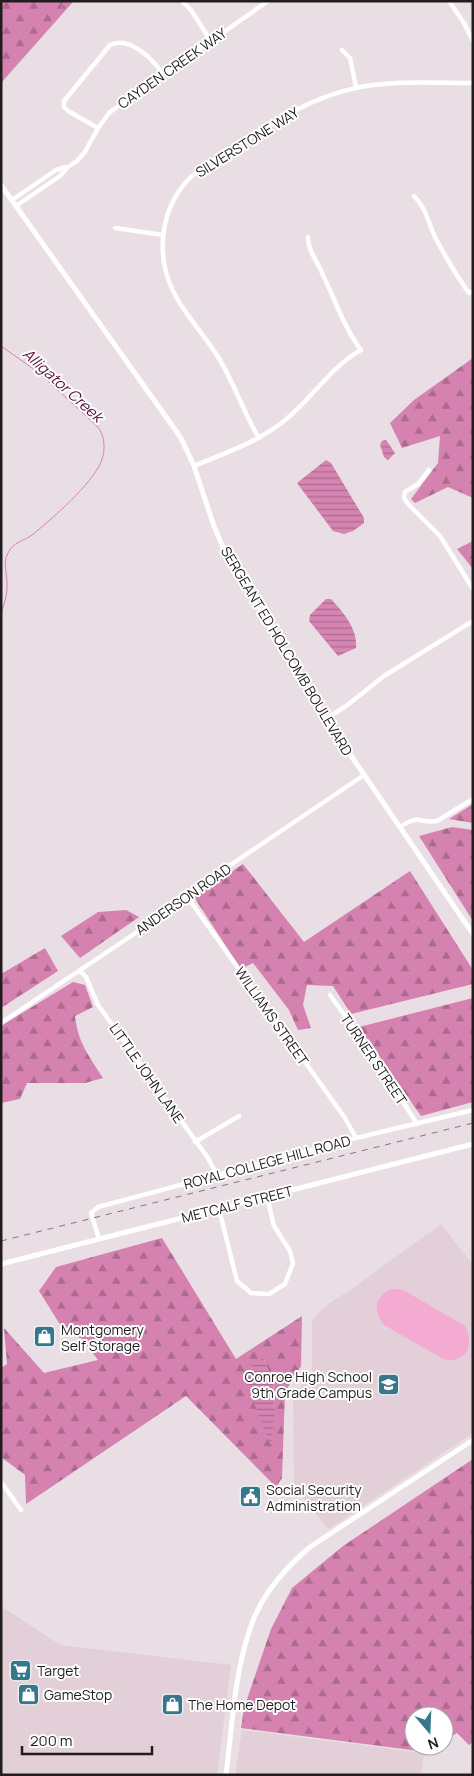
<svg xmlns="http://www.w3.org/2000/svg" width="474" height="1776" font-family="Manrope,sans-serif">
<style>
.built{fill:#e2cfd8}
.forest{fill:url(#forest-firs);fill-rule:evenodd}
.park{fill:#f4abd2}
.water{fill:url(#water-rules)}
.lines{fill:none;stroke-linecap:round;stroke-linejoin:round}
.stream{stroke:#d684b2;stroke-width:1}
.minor{stroke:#fff;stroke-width:4.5}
.tertiary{stroke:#fff;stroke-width:5}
.rail{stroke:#7e777a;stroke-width:1;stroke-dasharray:6 6;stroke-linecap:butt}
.labels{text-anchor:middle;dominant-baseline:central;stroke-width:4;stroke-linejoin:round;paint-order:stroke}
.street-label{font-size:14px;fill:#211d1f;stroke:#fff}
.poi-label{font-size:14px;fill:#211d1f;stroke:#fff;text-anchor:start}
.water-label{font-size:15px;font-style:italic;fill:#540a3b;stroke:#fff}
</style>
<defs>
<pattern id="forest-firs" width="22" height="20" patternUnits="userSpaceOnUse" patternTransform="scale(1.25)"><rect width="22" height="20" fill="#d582b0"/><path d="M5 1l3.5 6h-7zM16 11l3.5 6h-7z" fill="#ac6a8f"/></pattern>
<pattern id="water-rules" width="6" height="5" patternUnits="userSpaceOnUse" patternTransform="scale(1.25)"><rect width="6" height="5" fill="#d684b2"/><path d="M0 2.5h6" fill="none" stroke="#ad6b90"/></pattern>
</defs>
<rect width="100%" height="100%" fill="#e9dee3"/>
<path class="built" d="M441,1224L473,1265V1433L330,1528H327L297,1490L294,1482L293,1398L296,1392L310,1375L312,1370V1321L314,1317L328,1304L349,1291Z
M1,1606L60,1645L231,1665L217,1775H1Z
M242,1730L424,1753L421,1775H235Z"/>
<path class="forest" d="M1,1H73L72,3L1,83Z
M473,358V498L448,487L415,503L411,499L438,463L440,436L402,448L390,423L414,400Z
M473,541V569L457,549Z
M473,804V823L449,819Z
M452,827L473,830V921L419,836Z
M243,864L304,942L410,871L473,970V984L351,1014L333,986L307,985L303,1005L311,1028L298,1030L289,1010L253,963L241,969L194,897Z
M126,910L139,917L80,958L61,936L98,912Z
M45,948L58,971L1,1008V974Z
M73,982L85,985L93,1007L75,1016C78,1043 89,1056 103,1078L85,1083H27L20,1099L1,1103V1028L4,1024Z
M473,998V1102L421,1116L359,1027Z
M162,1238L236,1359L302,1316L301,1366L285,1392L282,1478L276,1487L186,1396L26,1504L25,1475L1,1457V1368L7,1364L4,1328L44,1373L98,1360L81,1338L66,1334L39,1291L56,1267ZM263,1358L273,1381L275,1407Z
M473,1459V1742L469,1745L457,1733L444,1741V1716H414V1746H436L427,1752L241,1728L244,1708L271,1629L292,1588L343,1546Z"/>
<path class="park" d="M390,1289H399L405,1291L465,1326C474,1344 468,1362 445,1360L384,1325C373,1310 374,1300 390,1289Z"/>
<path class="water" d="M386,440L395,453L388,460L384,457L380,445L382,441Z
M326,460L331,463L364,518V523L353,531L344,534L333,531L297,483Z
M326,599H331C343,612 358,629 356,648L338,656L309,621L310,615Z
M263,1358L273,1381L275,1407L271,1445L241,1372Z"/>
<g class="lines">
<path class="stream" d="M1,71L53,23L65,1
M1,346L38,372L97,426C105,435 106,450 101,462C92,484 52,519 32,535C24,541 13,542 8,553C2,564 8,575 7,587C7,596 4,605 1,613"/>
<path class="minor" d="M182,1L191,10L211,41
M449,1L464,23L473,41
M342,50L350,58L356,87
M98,128L68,111L64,107V101L110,45C130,35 153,60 163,74
M414,196C426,208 428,222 435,237C445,256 456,275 469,293L473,291
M12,200L56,170L66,167
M16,206L60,176L68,167L77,161L85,152L98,128L110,112L268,1
M115,228L163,235
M259,438C243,412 234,382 218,357C199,326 170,301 164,263C160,238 165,212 179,191C193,170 217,158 238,145C275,121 312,97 356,88C394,80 434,83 473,83
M194,466C225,453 258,442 284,421C312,399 330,367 361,350C343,326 335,299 322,273C317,260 308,251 308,237
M429,470L418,484L405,492L404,498L409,505L440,536L473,589
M326,719L346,706L384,676L473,621
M400,827C421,813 418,824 437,821L473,799
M186,895L345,1118L356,1138
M80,971L86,977L98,1005L208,1158L217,1175
M330,995L375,1058L417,1124
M1,1023L173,908L186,895L364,775
M195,1142L239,1116
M219,1209L237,1281L251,1293L269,1294L285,1284L293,1263L290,1251L274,1226L267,1197
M99,1239L91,1213L98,1207L356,1138L473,1110
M1,1482L21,1510"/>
<path class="tertiary" d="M1,185L181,438L194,466L214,526L224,550L300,678L326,719L473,934
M1,1264L473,1144
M226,1775C232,1728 234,1677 249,1632C259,1598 284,1569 310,1547L473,1440"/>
<path class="rail" d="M1,1241L473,1123"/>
</g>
<defs>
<symbol id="shop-square" viewBox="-11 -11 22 22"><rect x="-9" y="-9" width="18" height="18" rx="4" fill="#36778a" stroke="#fff"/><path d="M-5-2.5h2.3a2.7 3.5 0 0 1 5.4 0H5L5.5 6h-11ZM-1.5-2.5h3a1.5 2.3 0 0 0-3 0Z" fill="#fff"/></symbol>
<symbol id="school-square" viewBox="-11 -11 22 22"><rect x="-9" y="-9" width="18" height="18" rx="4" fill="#36778a" stroke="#fff"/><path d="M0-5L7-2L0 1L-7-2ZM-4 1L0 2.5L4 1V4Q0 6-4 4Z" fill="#fff"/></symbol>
<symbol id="civic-square" viewBox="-11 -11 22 22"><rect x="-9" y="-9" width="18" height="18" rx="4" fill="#36778a" stroke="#fff"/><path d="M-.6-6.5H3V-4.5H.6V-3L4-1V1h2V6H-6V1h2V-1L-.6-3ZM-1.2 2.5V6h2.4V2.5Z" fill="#fff"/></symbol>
<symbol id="supermarket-square" viewBox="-11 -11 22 22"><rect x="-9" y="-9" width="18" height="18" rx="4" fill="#36778a" stroke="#fff"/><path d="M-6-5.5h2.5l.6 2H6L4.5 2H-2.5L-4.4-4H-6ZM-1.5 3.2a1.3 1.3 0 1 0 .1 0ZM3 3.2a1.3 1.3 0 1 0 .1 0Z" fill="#fff"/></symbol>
</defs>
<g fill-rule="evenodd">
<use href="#shop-square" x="32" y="1324" width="25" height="25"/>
<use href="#school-square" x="376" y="1372" width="25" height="25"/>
<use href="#civic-square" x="238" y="1484" width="25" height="25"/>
<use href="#supermarket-square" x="8" y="1658" width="25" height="25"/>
<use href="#shop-square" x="16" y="1682" width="25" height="25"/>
<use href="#shop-square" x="160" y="1692" width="25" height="25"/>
</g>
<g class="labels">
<g class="street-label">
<text transform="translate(172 68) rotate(-35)">CAYDEN CREEK WAY</text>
<text transform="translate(247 142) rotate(-32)">SILVERSTONE WAY</text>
<text transform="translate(287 651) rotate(59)">SERGEANT ED HOLCOMB BOULEVARD</text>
<text transform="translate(183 899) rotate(-35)">ANDERSON ROAD</text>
<text transform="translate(272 1016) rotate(55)">WILLIAMS STREET</text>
<text transform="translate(374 1059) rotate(56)">TURNER STREET</text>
<text transform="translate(147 1073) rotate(55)">LITTLE JOHN LANE</text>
<text transform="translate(267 1162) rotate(-15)">ROYAL COLLEGE HILL ROAD</text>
<text transform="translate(237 1204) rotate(-14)">METCALF STREET</text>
</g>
<g class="poi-label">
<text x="61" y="1329">Montgomery<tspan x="61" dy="16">Self Storage</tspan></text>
<text x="372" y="1376" text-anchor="end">Conroe High School<tspan x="372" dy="16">9th Grade Campus</tspan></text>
<text x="266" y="1489">Social Security<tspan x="266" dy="16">Administration</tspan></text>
<text x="37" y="1670">Target</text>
<text x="44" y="1694">GameStop</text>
<text x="188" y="1704">The Home Depot</text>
</g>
<g class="water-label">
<text transform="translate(63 385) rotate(42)">Alligator Creek</text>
</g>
</g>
<rect width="474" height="1776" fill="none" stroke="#211d1f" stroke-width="5"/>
<g transform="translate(429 1731) rotate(161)"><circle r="24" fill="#ffffff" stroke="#a6a5a5"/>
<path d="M0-4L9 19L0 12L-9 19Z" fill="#36778a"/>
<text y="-8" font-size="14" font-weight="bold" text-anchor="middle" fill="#211d1f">N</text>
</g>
<path d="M22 1746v8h130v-8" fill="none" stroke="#211d1f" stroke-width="2.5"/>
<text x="30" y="1746" font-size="15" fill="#211d1f" stroke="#ffffff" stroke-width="4" paint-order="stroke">200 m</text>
</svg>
